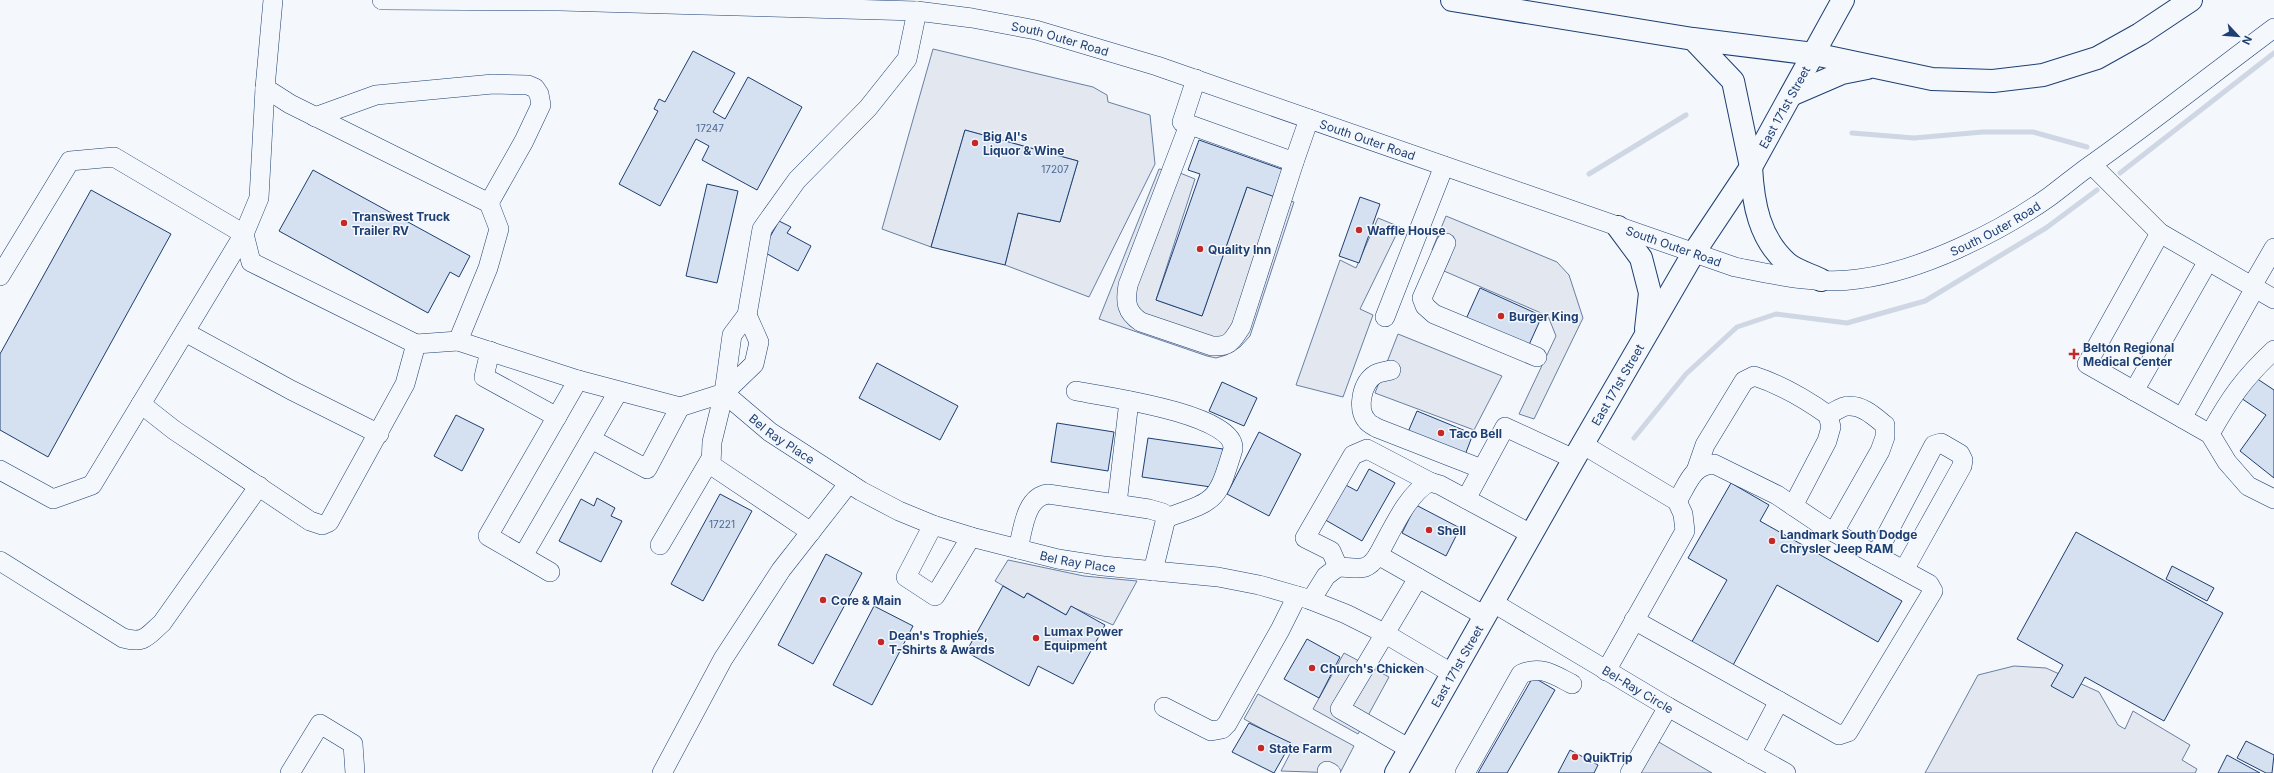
<svg xmlns="http://www.w3.org/2000/svg" width="2274" height="773" font-family="Inter,sans-serif">
<style>
.parking{fill:#e3e8f0;stroke:#687fa3}
.lines{fill:none;stroke-linecap:round;stroke-linejoin:round}
.stream{stroke:#cfd7e4;stroke-width:5}
.building{fill:#d5e0f0;stroke:#1d3f73}
.minor-casing{stroke:#1d3f73;stroke-width:20}
.major-casing{stroke:#1d3f73;stroke-width:24}
.highway-casing{stroke:#1d3f73;stroke-width:24}
.minor{stroke:#f4f7fb;stroke-width:19}
.major{stroke:#f4f7fb;stroke-width:22}
.highway{stroke:#f4f7fb;stroke-width:22}
.poi-dot{fill:#c62828;stroke:#f4f7fb;stroke-width:1.5}
.labels{text-anchor:middle;dominant-baseline:central;stroke-width:3;stroke-linejoin:round;paint-order:stroke}
.number-label{font-size:10px;fill:#4b6792}
.street-label{font-size:12px;fill:#1d3f73;stroke:#f4f7fb}
.poi-label{font-size:12px;font-weight:bold;fill:#1d3f73;stroke:#f4f7fb;text-anchor:start}
</style>
<rect width="100%" height="100%" fill="#f4f7fb"/>
<path class="parking" d="M933,49L1093,87L1107,95L1108,102L1150,115L1155,164L1089,297L1005,265L1018,213L1060,222L1078,161L965,130L931,247L882,229Z
M1159,169L1180,173L1195,179L1156,300L1202,316L1247,187L1294,202L1250,336L1240,347L1226,355L1216,358L1207,356L1099,319Z
M1446,216L1557,262L1569,275L1583,318L1534,419L1519,414L1556,336L1548,316L1444,271L1450,258L1432,250Z
M1378,218L1400,227L1360,309L1373,315L1343,397L1296,385L1340,260L1356,268Z
M1398,334L1502,376L1474,430L1375,393Z
M1008,560L1084,576L1137,581L1113,625L1072,607L1066,615L1028,593L1024,598L995,581Z
M1344,653L1389,677L1358,734L1313,709Z
M2014,666L2046,668L2099,692L2118,725L2125,729L2133,711L2190,745L2182,760L2197,769L2195,773H1925L1978,675Z
M1258,694L1354,746L1340,773L1281,771L1294,746L1244,719Z
M1657,741L1712,773H1639Z"/>
<g class="lines">
<path class="stream" d="M1852,133L1914,138L1983,132H2033L2087,147
M2120,173L2274,53
M1589,174L1686,115
M1634,438L1686,374L1737,327L1776,314L1847,323L1925,301L2046,228L2097,190"/>
</g>
<path class="building" d="M693,51L735,73L713,112L725,119L748,77L802,107L757,190L702,160L709,146L696,139L660,206L619,184L658,111L654,109L659,99L665,102Z
M965,130L1078,161L1060,222L1018,213L1005,265L931,247Z
M1199,140L1287,171L1278,198L1247,187L1202,316L1156,300L1200,174L1188,170Z
M313,170L470,256L459,277L450,272L428,313L279,231Z
M707,184L738,191L717,283L686,276Z
M91,190L171,234L48,457L0,430V354Z
M1360,197L1380,204L1359,263L1339,256Z
M779,221L791,227L787,233L811,246L798,271L762,251Z
M1480,288L1542,316L1528,347L1466,319Z
M877,363L958,406L940,440L859,398Z
M2253,376L2274,390V478L2240,451L2266,415L2238,396Z
M1222,382L1257,398L1244,426L1209,411Z
M1417,411L1473,434L1465,455L1408,432Z
M456,415L484,429L462,471L434,456Z
M1057,423L1114,432L1108,471L1051,462Z
M1259,432L1301,454L1269,516L1227,494Z
M1148,438L1223,449L1218,488L1142,477Z
M1369,469L1395,483L1362,541L1322,518L1342,483L1357,491Z
M1731,483L1769,505L1760,521L1902,601L1878,642L1777,585L1732,667L1690,645L1727,580L1688,558Z
M720,494L752,511L703,601L671,584Z
M597,498L615,508L611,516L622,521L601,562L559,541L581,499L594,506Z
M1416,505L1460,528L1446,556L1402,533Z
M2076,532L2223,613L2164,721L2085,677L2073,698L2051,686L2063,665L2017,639Z
M826,554L862,573L813,664L778,645Z
M2172,566L2214,588L2207,601L2166,579Z
M1003,586L1024,598L1027,593L1066,615L1071,606L1105,625L1073,684L1038,666L1029,686L966,652Z
M874,606L913,626L872,705L833,685Z
M1307,639L1340,657L1319,698L1284,679Z
M1533,677L1555,690L1507,773H1478Z
M1249,723L1291,743L1274,773L1232,752Z
M2246,741L2274,755L2272,773H2266L2237,758Z
M1570,750L1598,765L1594,773H1558Z
M2227,755L2260,773H2218Z"/>
<g class="lines">
<defs>
<g id="minor">
<path d="M273,0L265,88L290,104L489,203L499,229L488,268L458,341L578,380L680,407L724,393L754,364L759,342L747,315"/>
<path id="s1" d="M382,0L560,1L917,11L972,18L1036,30L1157,66L1735,267C1775,275 1818,285 1858,279C1921,271 1998,233 2049,197C2061,188 2072,179 2084,170C2148,125 2211,75 2274,28"/>
<path d="M1196,79L1182,122L1294,162L1309,119"/>
<path d="M265,88L259,198L244,234L251,262L416,344L458,341"/>
<path d="M315,117L376,95L493,84L528,85L535,88L539,94L541,105L524,141L489,203"/>
<path d="M1189,125L1128,285C1125,302 1126,312 1141,322L1212,346C1230,347 1232,341 1241,327L1294,162"/>
<path d="M2092,165L2160,233L2274,299"/>
<path d="M2160,233L2087,364L2210,434L2227,462L2248,486L2274,499"/>
<path d="M1446,243L1422,298L1425,306L1434,314L1537,357"/>
<path d="M0,276L70,161L114,157L244,234L92,485L53,499L0,470"/>
<path d="M2252,286L2274,248"/>
<path d="M1385,317L1444,166"/>
<path d="M185,332L291,390L379,434"/>
<path d="M490,351L484,377L557,417"/>
<path d="M1391,370C1387,371 1380,372 1376,374C1362,382 1356,409 1367,421C1369,424 1374,426 1377,428L1482,469"/>
<path d="M1076,391C1103,396 1236,414 1233,449C1217,502 1217,500 1166,518"/>
<path d="M2134,391L2208,261"/>
<path id="s2" d="M724,393L770,432L861,491L899,511L933,525L975,538L1058,559L1103,566L1218,577L1259,585L1308,599L1346,614L1384,633L1453,674"/>
<path d="M141,404L174,430L310,521L322,525L329,522L405,384L416,344"/>
<path d="M1828,415C1834,412 1842,406 1848,406C1863,405 1875,417 1885,425V437L1880,451L1834,532"/>
<path d="M2182,418L2255,288"/>
<path d="M2210,434C2230,398 2244,378 2274,350"/>
<path d="M591,439L647,469L680,407"/>
<path d="M1582,444L1677,501L1683,514L1685,531L1606,671"/>
<path d="M1697,468L1705,445L1744,381L1754,376C1782,385 1804,398 1828,415L1831,427L1827,441L1793,506"/>
<path d="M1466,499L1505,427L1574,459"/>
<path d="M1677,501C1688,484 1692,465 1714,464L1777,495L1826,528L1929,584L1933,591L1848,732L1839,735L1779,701"/>
<path d="M1117,504L1129,401"/>
<path d="M933,525L906,577L935,596L971,537"/>
<path d="M811,532L711,465L712,442L724,393L732,335L747,315L762,229L797,180L868,108L907,59L917,11"/>
<path d="M660,545L710,460"/>
<path d="M1018,549C1023,530 1025,497 1048,494L1149,509L1163,513L1166,518L1153,571"/>
<path d="M1876,555L1934,445L1941,443L1960,454L1963,460L1962,466L1904,570"/>
<path d="M523,556L618,392"/>
<path d="M0,561L123,638C145,644 147,636 162,623L259,486"/>
<path d="M1338,567L1331,551L1305,538L1353,455L1367,449L1430,482"/>
<path d="M550,572L488,536L578,380"/>
<path d="M1311,600L1326,576L1338,567C1357,567 1366,574 1378,555"/>
<path id="s3" d="M1492,602L1668,707L1786,773"/>
<path d="M1485,616L1378,555C1390,534 1408,492 1430,482L1440,485L1531,534"/>
<path d="M1634,620L1779,701L1751,754"/>
<path d="M1164,707L1211,731L1222,729L1227,724L1280,630L1297,596"/>
<path d="M1410,749L1340,709L1418,578"/>
<path d="M1327,771L1331,773"/>
<path d="M290,773L320,724L353,744L355,773"/>
<path d="M662,773L723,659L781,570L849,483"/>
<path d="M1465,773L1521,674C1541,665 1554,675 1572,684"/>
<path d="M1630,773L1668,707"/>
</g>
<g id="major">
<path d="M1751,167C1753,203 1759,239 1788,264C1797,271 1811,275 1821,280"/>
<path d="M1618,227L1641,258L1650,293L1646,329"/>
<path id="s4" d="M1396,773L1574,459L1693,254L1751,167L1843,0"/>
</g>
<path id="highway" d="M1452,0L1693,39L1814,54L1932,79L1993,81L2043,75L2097,58L2140,34L2191,0
M1693,39L1733,81L1751,167
M1791,95L1842,73L1867,68"/>
</defs>
<use href="#minor" class="minor-casing"/>
<use href="#major" class="major-casing"/>
<use href="#highway" class="highway-casing"/>
<use href="#minor" class="minor"/>
<use href="#major" class="major"/>
<use href="#highway" class="highway"/>
</g>
<g class="poi-dot">
<circle cx="975" cy="143" r="4"/>
<circle cx="344" cy="223" r="4"/>
<circle cx="1359" cy="230" r="4"/>
<circle cx="1200" cy="249" r="4"/>
<circle cx="1501" cy="316" r="4"/>
<path d="M2072 348h4v4h4v4h-4v4h-4v-4h-4v-4h4z"/>
<circle cx="1441" cy="433" r="4"/>
<circle cx="1429" cy="530" r="4"/>
<circle cx="1772" cy="541" r="4"/>
<circle cx="823" cy="600" r="4"/>
<circle cx="1036" cy="638" r="4"/>
<circle cx="881" cy="642" r="4"/>
<circle cx="1312" cy="668" r="4"/>
<circle cx="1261" cy="748" r="4"/>
<circle cx="1575" cy="757" r="4"/>
</g>
<g class="labels">
<g class="number-label">
<text x="710" y="128">17247</text>
<text x="1055" y="169">17207</text>
<text x="722" y="524">17221</text>
</g>
<g class="street-label">
<text stroke="none"><textPath href="#s1" startOffset="681">South Outer Road</textPath></text>
<text stroke="none"><textPath href="#s4" startOffset="771">East 171st Street</textPath></text>
<text stroke="none"><textPath href="#s1" startOffset="1005">South Outer Road</textPath></text>
<text stroke="none"><textPath href="#s1" startOffset="1665">South Outer Road</textPath></text>
<text stroke="none"><textPath href="#s1" startOffset="1329">South Outer Road</textPath></text>
<text stroke="none"><textPath href="#s4" startOffset="447">East 171st Street</textPath></text>
<text stroke="none"><textPath href="#s2" startOffset="74">Bel Ray Place</textPath></text>
<text stroke="none"><textPath href="#s2" startOffset="398">Bel Ray Place</textPath></text>
<text stroke="none"><textPath href="#s4" startOffset="123">East 171st Street</textPath></text>
<text stroke="none"><textPath href="#s3" startOffset="170">Bel-Ray Circle</textPath></text>
</g>
<g class="poi-label">
<text x="983" y="136">Big Al's<tspan x="983" dy="14">Liquor &amp; Wine</tspan></text>
<text x="352" y="216">Transwest Truck<tspan x="352" dy="14">Trailer RV</tspan></text>
<text x="1367" y="230">Waffle House</text>
<text x="1208" y="249">Quality Inn</text>
<text x="1509" y="316">Burger King</text>
<text x="2083" y="347">Belton Regional<tspan x="2083" dy="14">Medical Center</tspan></text>
<text x="1449" y="433">Taco Bell</text>
<text x="1437" y="530">Shell</text>
<text x="1780" y="534">Landmark South Dodge<tspan x="1780" dy="14">Chrysler Jeep RAM</tspan></text>
<text x="831" y="600">Core &amp; Main</text>
<text x="1044" y="631">Lumax Power<tspan x="1044" dy="14">Equipment</tspan></text>
<text x="889" y="635">Dean's Trophies,<tspan x="889" dy="14">T-Shirts &amp; Awards</tspan></text>
<text x="1320" y="668">Church's Chicken</text>
<text x="1269" y="748">State Farm</text>
<text x="1583" y="757">QuikTrip</text>
</g>
</g>
<g transform="translate(2238 36) rotate(116)" stroke="#f4f7fb" stroke-width="3" paint-order="stroke">
<path d="M0-3L7 15L0 10L-7 15Z" fill="#1d3f73"/>
<text y="-6" font-size="11" font-weight="bold" text-anchor="middle" fill="#1d3f73">N</text>
</g>
</svg>
